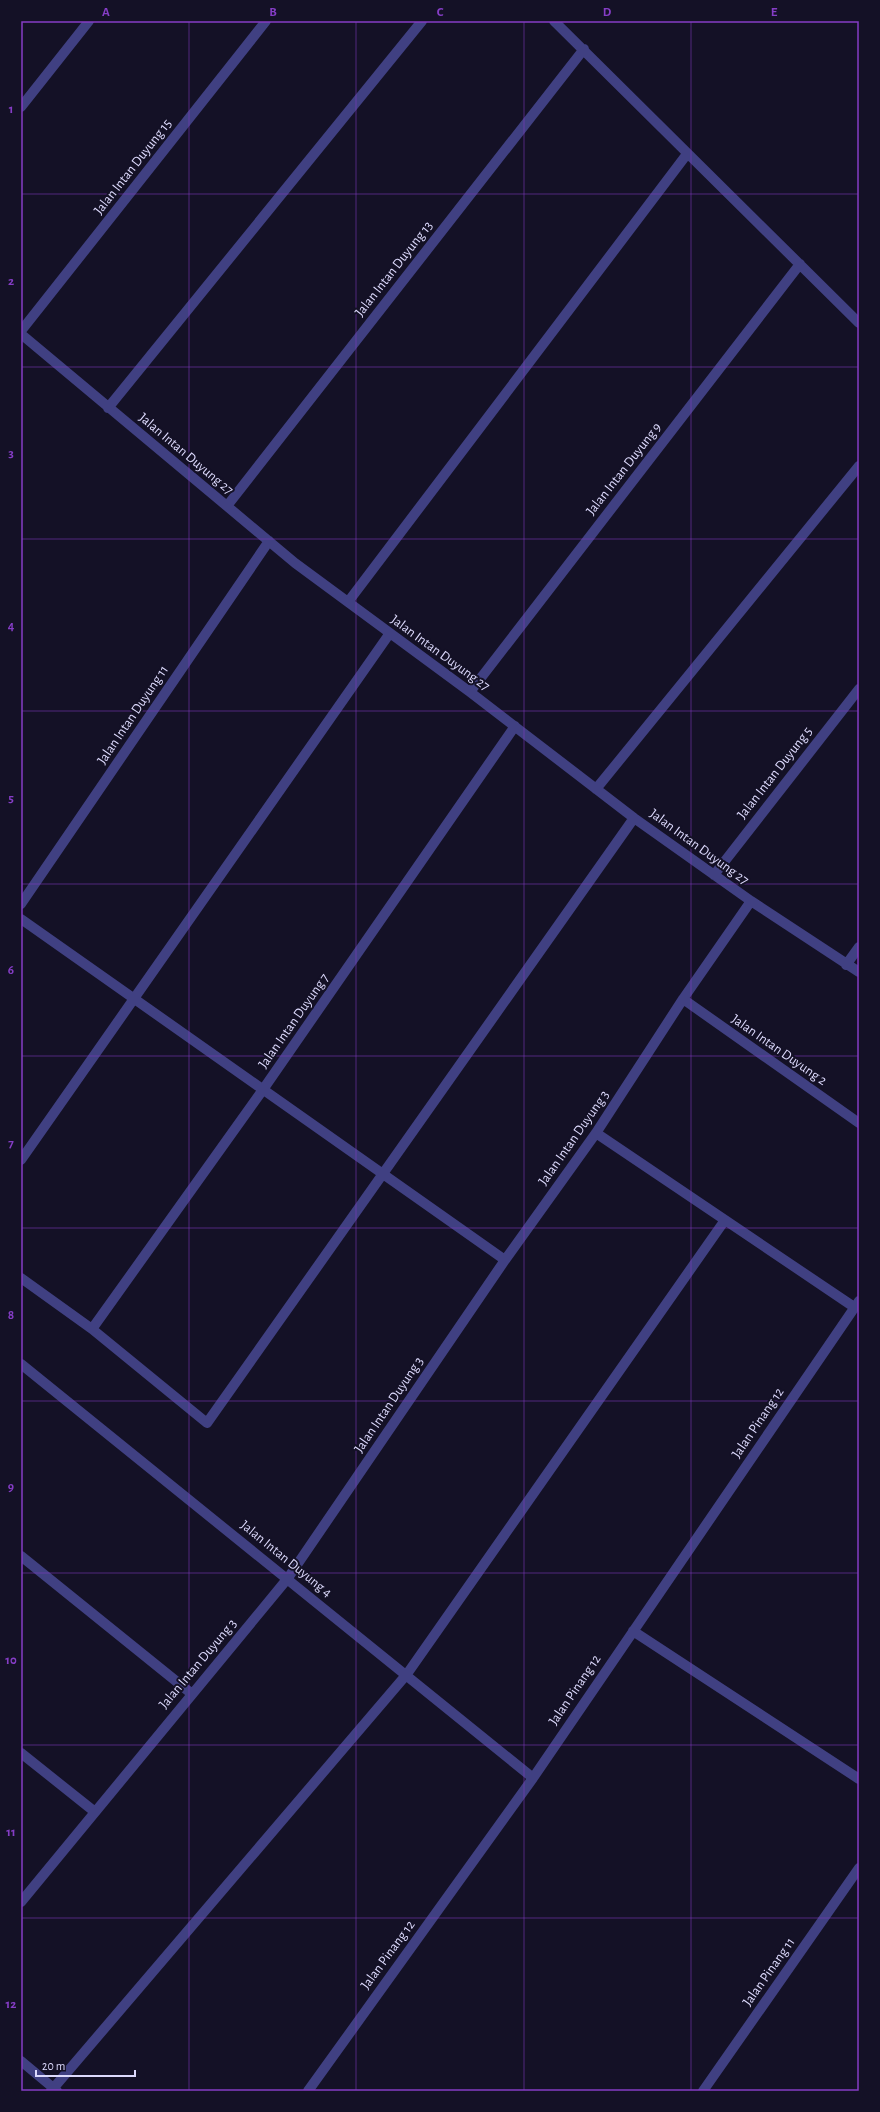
<svg xmlns="http://www.w3.org/2000/svg" width="880" height="2112" font-family="'Alegreya Sans',sans-serif">
<style>
.lines{fill:none;stroke-linecap:round;stroke-linejoin:round}
.minor{stroke:#404082;stroke-width:10}
.grid{fill:none;stroke:#853dc5;stroke-width:1;stroke-opacity:0.55}
.labels{text-anchor:middle;dominant-baseline:central;stroke-width:4;stroke-linejoin:round;paint-order:stroke}
.street-label{font-size:14px;fill:#dcd9fc;stroke:#141126}
.neatline{fill:none;stroke:#853dc5;stroke-width:1.5}
.grid-label{font-size:13px;text-anchor:middle;font-weight:bold;fill:#853dc5}
</style>
<rect width="100%" height="100%" fill="#141126"/>
<g class="lines">
<path class="minor" d="M554,21L859,323
M21,107L89,21
M21,331L266,21
M21,334L295,563L470,692L634,818L751,901L859,972
M108,408L422,21
M227,506L584,49
M348,602L687,154
M470,692L800,264
M596,789L859,466
M714,875L859,689
M21,904L269,541
M21,919L505,1260
M846,965L859,947
M683,999L859,1123
M596,1133L854,1307
M21,1160L390,633
M21,1278L92,1329L207,1423L634,818
M92,1329L262,1091L515,726
M21,1364L533,1778
M21,1556L192,1694
M633,1631L859,1779
M21,1753L95,1812
M21,1902L288,1578L505,1260L596,1133L683,999L751,901
M21,2061L57,2091
M51,2091L407,1674L725,1220
M308,2091L533,1778L859,1301
M703,2091L859,1868"/>
</g>
<path class="grid" d="M189,21V2091M356,21V2091M524,21V2091M691,21V2091M21,194H859M21,367H859M21,539H859M21,711H859M21,884H859M21,1056H859M21,1228H859M21,1401H859M21,1573H859M21,1745H859M21,1918H859"/>
<g class="labels">
<g class="street-label">
<text transform="translate(133 167) rotate(-52)">Jalan Intan Duyung 15</text>
<text transform="translate(394 269) rotate(-52)">Jalan Intan Duyung 13</text>
<text transform="translate(186 454) rotate(40)">Jalan Intan Duyung 27</text>
<text transform="translate(624 469) rotate(-52)">Jalan Intan Duyung 9</text>
<text transform="translate(440 653) rotate(36)">Jalan Intan Duyung 27</text>
<text transform="translate(133 715) rotate(-56)">Jalan Intan Duyung 11</text>
<text transform="translate(775 773) rotate(-52)">Jalan Intan Duyung 5</text>
<text transform="translate(699 847) rotate(36)">Jalan Intan Duyung 27</text>
<text transform="translate(294 1021) rotate(-55)">Jalan Intan Duyung 7</text>
<text transform="translate(779 1050) rotate(35)">Jalan Intan Duyung 2</text>
<text transform="translate(574 1138) rotate(-55)">Jalan Intan Duyung 3</text>
<text transform="translate(389 1405) rotate(-56)">Jalan Intan Duyung 3</text>
<text transform="translate(758 1423) rotate(-56)">Jalan Pinang 12</text>
<text transform="translate(286 1559) rotate(39)">Jalan Intan Duyung 4</text>
<text transform="translate(198 1664) rotate(-50)">Jalan Intan Duyung 3</text>
<text transform="translate(575 1690) rotate(-56)">Jalan Pinang 12</text>
<text transform="translate(388 1955) rotate(-54)">Jalan Pinang 12</text>
<text transform="translate(769 1972) rotate(-55)">Jalan Pinang 11</text>
</g>
</g>
<rect width="880" height="2112" fill="none" stroke="#141126" stroke-width="44"/>
<path d="M36 2070v6h99v-6" fill="none" stroke="#dcd9fc" stroke-width="2"/>
<text x="42" y="2070" font-size="12" fill="#dcd9fc" stroke="#141126" stroke-width="3" paint-order="stroke">20 m</text>
<rect x="22" y="22" width="836" height="2068" class="neatline"/>
<g class="grid-label">
<text x="106" y="16">A</text>
<text x="273" y="16">B</text>
<text x="440" y="16">C</text>
<text x="607" y="16">D</text>
<text x="774" y="16">E</text>
<text x="11" y="113">1</text>
<text x="11" y="285">2</text>
<text x="11" y="457">3</text>
<text x="11" y="630">4</text>
<text x="11" y="802">5</text>
<text x="11" y="974">6</text>
<text x="11" y="1147">7</text>
<text x="11" y="1319">8</text>
<text x="11" y="1491">9</text>
<text x="11" y="1664">10</text>
<text x="11" y="1836">11</text>
<text x="11" y="2008">12</text>
</g>
</svg>
